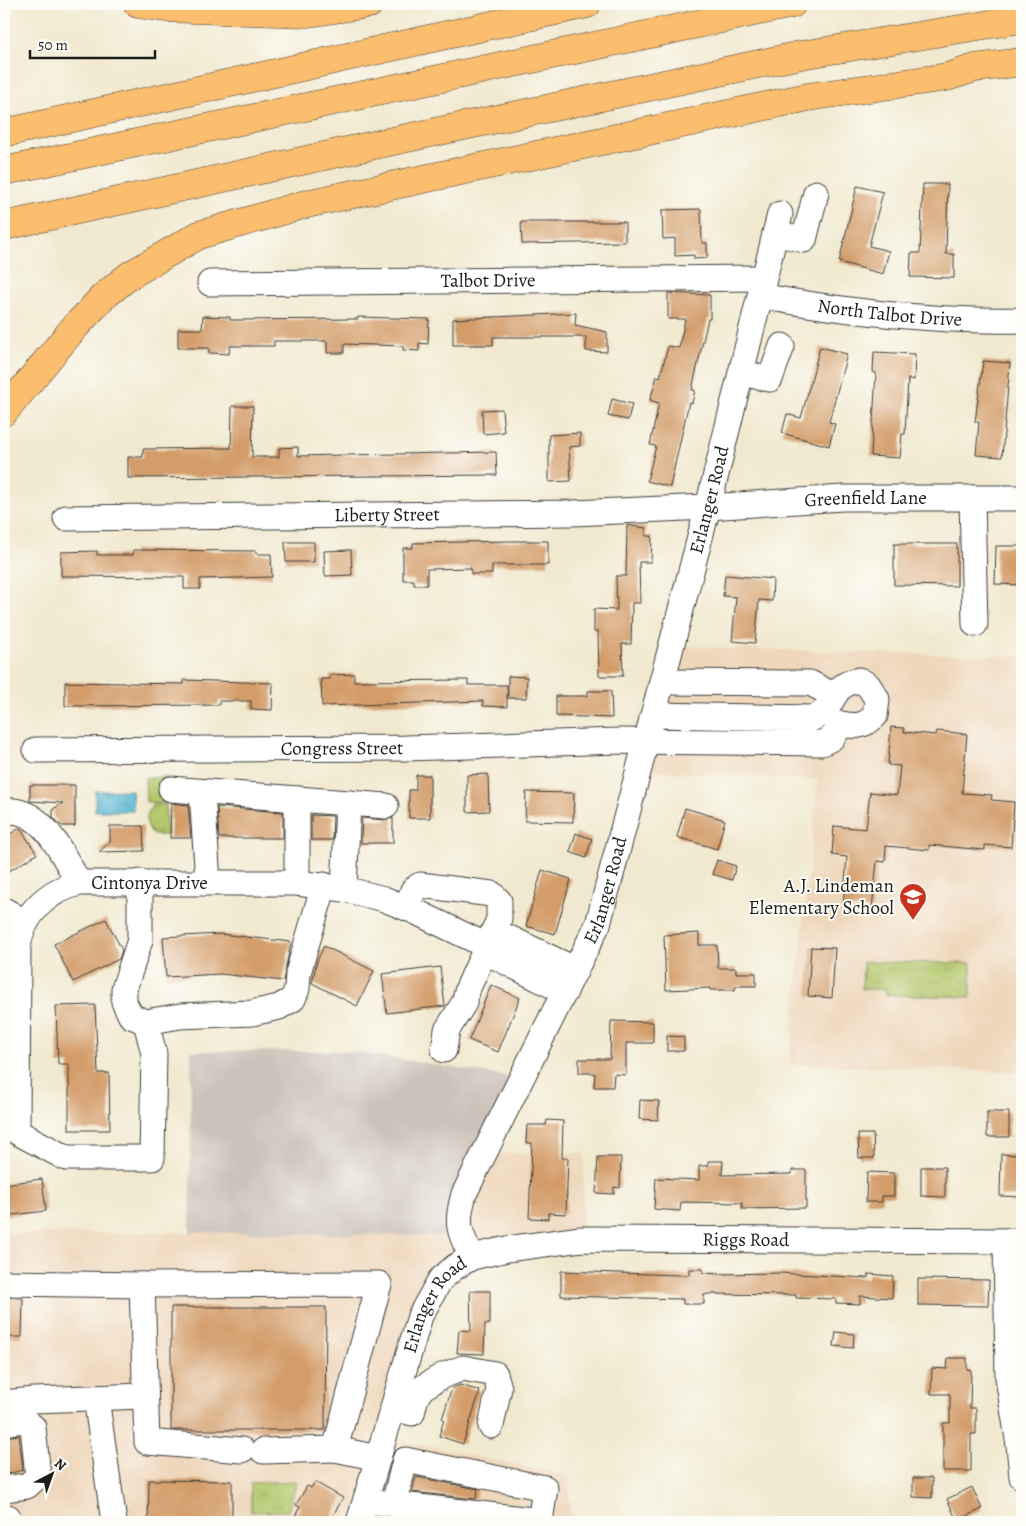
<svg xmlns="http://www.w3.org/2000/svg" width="1026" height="1526" font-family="Alegreya,serif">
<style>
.built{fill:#eed7bb}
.industrial{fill:#ccc2b9}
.park{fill:url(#park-tufts);stroke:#687143}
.pitch{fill:#b3c66a;stroke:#687143}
.water{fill:url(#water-ripples);stroke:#376876}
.building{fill:#d39c69}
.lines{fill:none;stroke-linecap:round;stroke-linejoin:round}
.minor-casing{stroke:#3c3b37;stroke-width:27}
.highway-casing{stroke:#3c3b37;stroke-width:29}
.minor{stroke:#fff;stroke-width:25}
.highway{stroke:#fbbd6e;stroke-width:28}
.labels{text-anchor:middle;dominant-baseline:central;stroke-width:4;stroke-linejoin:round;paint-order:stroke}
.street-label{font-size:19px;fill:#1c1c1c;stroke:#fdfcf7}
.poi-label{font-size:19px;fill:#1c1c1c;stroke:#fdfcf7;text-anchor:end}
</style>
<defs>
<pattern id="park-tufts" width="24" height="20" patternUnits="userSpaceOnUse" patternTransform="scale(1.25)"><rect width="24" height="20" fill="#b3c66a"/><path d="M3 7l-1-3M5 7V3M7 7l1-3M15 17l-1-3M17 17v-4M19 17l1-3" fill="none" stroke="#99aa5b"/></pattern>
<pattern id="water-ripples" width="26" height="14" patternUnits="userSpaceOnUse" patternTransform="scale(1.25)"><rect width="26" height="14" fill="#52b4d0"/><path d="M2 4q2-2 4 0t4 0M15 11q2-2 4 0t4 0" fill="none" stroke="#4392a8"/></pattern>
</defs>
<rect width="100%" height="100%" fill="#fdfcf7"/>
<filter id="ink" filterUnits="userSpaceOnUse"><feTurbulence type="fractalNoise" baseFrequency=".02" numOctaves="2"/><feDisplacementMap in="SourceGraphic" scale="10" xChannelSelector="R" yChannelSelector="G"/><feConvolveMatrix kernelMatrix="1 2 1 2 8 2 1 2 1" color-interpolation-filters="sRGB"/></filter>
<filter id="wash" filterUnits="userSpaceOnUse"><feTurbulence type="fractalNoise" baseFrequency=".0096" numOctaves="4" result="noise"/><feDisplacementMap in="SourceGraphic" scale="20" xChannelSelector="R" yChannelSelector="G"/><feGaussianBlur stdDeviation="1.12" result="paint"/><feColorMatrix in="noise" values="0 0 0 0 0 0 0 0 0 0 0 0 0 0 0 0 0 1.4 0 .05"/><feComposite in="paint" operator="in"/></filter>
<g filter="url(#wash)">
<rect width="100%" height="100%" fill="#f1e9cf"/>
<path class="built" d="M672,646L835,652L1022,656V1072L789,1064L818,780L639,770Z
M485,1153H585L581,1239L507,1249L441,1280L385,1437L569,1476L570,1522H4V1234L190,1232L439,1236Z"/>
<path class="industrial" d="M191,1051H349L522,1079L459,1229L439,1236L190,1232Z"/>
<path class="park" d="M153,804H166V835H153C144,824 145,815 153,804Z
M863,962L971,963V997L886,995V989H862Z
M297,1481L288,1511L251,1512V1483Z"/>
<path class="pitch" d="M168,777V802H146L145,778Z"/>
<path class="water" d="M132,790L133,811H95V791Z"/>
<g id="blocks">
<path class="building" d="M923,184H948L946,254H954V278L910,277L911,253H920Z
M857,186L883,192L869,246L889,251L883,274L839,262Z
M701,209L702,243H707V258L694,259V255L675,256V238L663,239L662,210Z
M521,222H625V242L522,244Z
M668,293L710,295V319H708L692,390H695L692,403L689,402L670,487L647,481L656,446L650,445L659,403L650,400L657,376L660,377L668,346L679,348L685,319H668Z
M576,313L575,325L607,332V352L586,351V337H493V345H453V319Z
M203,316L230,317V320L358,319V317L429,319L428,344L419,343V351L403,350V346L344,344V353H327V341H274V346H230L229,354L209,353V348H178V329H202Z
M820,347L847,354L829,422L835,424L829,446L782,433L787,414L801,418Z
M874,352L915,354L914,380L908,379L905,434H902L900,458L871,456L876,373L873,372Z
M983,361L1010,363L1002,457L976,455L979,422H975Z
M612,399L632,404L628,420L608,416Z
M232,406H253L252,457H279V448L298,447V456L496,452L497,475L128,478V457H143V449L231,448Z
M502,409L504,432L483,434L482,410Z
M580,433V446L569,447L571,481L549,482V435Z
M627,525L646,528V536H652L651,562H639L640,603H632L631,644H622L623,676H599L598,632H594V609L617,610L616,576H626Z
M510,541H548V565H492V574H471V568L427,569V585H414V580H403V548H413V543Z
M285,542H314V562H286Z
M894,544H957V586L894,585Z
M996,546H1022V585L995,584Z
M133,550L256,551V554H271L272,577L200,579V589H184V577L61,576V552L97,551V555H133Z
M351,550L352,575L325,576L324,551Z
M725,575L773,579L772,601L759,600L755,643L732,641L736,597L723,596Z
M354,674V681L468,680V685H507V707L483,706V701L322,706L321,679H330V675Z
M508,676L527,677L526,698H508Z
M184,680L273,683L272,710L251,709V701H219V705L65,706V682L184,684Z
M588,691H611L612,718L556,716V696H588Z
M891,727L904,728V732L936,735L937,731L967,734L962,793L992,795L991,800L1014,802L1011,847L985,845V850L929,845V850L886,846L885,862L877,861L872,909L843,907L847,857L832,855L834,826L866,829L870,792L897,795L900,766L888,765Z
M488,774L489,811L467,812V775Z
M416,775H430V818H409V790H416Z
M30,785H75V826H62L53,817V809L63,803L30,801Z
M526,792L574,793L573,822L525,821Z
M171,803L188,805L191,838H170Z
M217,807L283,812V838H219Z
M685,808L725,820L717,849L677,837Z
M311,815L333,816L332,840H311Z
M362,818L385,820L393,818V843H361Z
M110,826H143L144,851L99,852L110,842Z
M20,828L37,854L4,874V838Z
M576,833L592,839L586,858L570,852Z
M717,860L736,866L732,880L712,874Z
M542,870L571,879L555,934L526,926Z
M106,919L122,950L119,959L73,982L54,944Z
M699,933V945H717L718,968H736V973H756V986H736L735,990H710V988L666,990L664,935Z
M220,934L291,942L283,981L221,974L166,977L163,937Z
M324,946L374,971L357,1006L312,983L317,961Z
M811,947L835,948L832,998L808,996Z
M440,967L445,1006L387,1013L382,974Z
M491,985L520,998L498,1052L469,1040Z
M95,1005L98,1073H109L110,1130H69V1064H58L56,1006Z
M611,1021L653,1022V1043H626V1075L614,1074L613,1087H594L595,1073H579V1059H610Z
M667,1036L684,1037V1051H667Z
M640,1100L659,1101L658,1120L639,1119Z
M987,1112H1009V1137H987Z
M547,1120L563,1121L562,1158H568L566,1214L548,1213V1219L529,1218L532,1143H526L527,1125H546Z
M858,1134H873L874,1158H859Z
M1001,1154L1022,1155V1197L1000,1196Z
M598,1157H621L620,1188L614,1187V1194L596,1193Z
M708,1161H723L722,1175L792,1174V1170H806V1208L742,1209V1203L681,1202L680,1211L654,1209L656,1178L699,1180V1166H708Z
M921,1167H945V1197L921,1196Z
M867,1172L894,1173V1196H882V1202H866Z
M42,1179L46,1211L4,1216V1184Z
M689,1269H703V1273L719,1274L779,1273L868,1278V1274L893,1276L892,1298L860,1296V1304L836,1303V1299L796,1298V1295L708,1294L704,1295V1304H683V1299L561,1296V1271L678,1275H689Z
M918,1279L989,1280L988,1306L918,1305Z
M470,1291H490V1324H485L484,1354L457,1353L459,1330L471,1331Z
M4,1297L23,1298L22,1337H4Z
M171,1307H326L325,1430H171Z
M836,1332L854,1334L853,1348L834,1346Z
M948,1358H967V1369L971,1370L970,1408H976V1434H971V1471H943V1423H950V1394H931L932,1368L947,1369Z
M460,1385L480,1391L463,1444L439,1436L444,1420L442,1419L452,1388Z
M19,1435L23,1470L4,1475V1437Z
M416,1477L478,1489L476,1499L412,1492Z
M913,1478H932V1498L913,1497Z
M149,1480L232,1481V1522H148Z
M315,1482L343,1498L329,1522H302L294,1518L300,1507L296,1505L307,1486L311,1488Z
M972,1487L982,1509L957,1521L947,1499Z"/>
</g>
</g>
<g filter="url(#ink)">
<use href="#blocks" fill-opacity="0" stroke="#3c3b37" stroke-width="1"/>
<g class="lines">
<defs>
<g id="minor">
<path d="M775,233L804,240L816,193"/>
<path id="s1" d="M210,283L764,278"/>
<path id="s2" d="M760,296C847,312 934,322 1022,320"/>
<path d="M741,373L770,379L782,346"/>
<path d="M972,498L975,624"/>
<path id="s3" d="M66,518L573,513L708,507L843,498H1022"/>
<path d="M662,682L810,683L833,695"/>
<path id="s4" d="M36,750L406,748L619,741L822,743L832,738L842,724C857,727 864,726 875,716L877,699L868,685L859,680C827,686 838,707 814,718L654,715"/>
<path d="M171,789L386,806"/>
<path d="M202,792L208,882"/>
<path d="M4,811C44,807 62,855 79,883"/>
<path d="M140,882V940L124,989V1002L131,1016L146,1022L180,1016L252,1013L279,1007L293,999L297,989L298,973L324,885"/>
<path d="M297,883V799"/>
<path d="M344,889L348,803"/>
<path d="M407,908L413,890L420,885L492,894L499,901V919L468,988L464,1003L447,1030L444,1050"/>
<path d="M4,910L25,922"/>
<path d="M487,946L507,937L576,970"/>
<path id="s5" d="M146,1022L154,1054L152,1158H66L17,1132L18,946C24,913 47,891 79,883H297L344,889L384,899L414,911L487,946L496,957L565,992"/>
<path d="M1006,1241L1008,1378L1019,1445L1022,1477"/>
<path id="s6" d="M472,1257C458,1231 456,1222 464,1194L598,924L708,507L780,214"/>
<path d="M4,1283L142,1285"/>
<path d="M96,1398L114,1522"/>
<path d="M4,1403L34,1400L145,1396"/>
<path d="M393,1408L412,1413L416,1397L422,1388L442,1376L463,1368L495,1374L499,1388L491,1426"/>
<path d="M4,1423L24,1420L33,1427L38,1476L27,1486L4,1489"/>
<path d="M242,1450L147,1442L142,1285L379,1284L335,1449L378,1458"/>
<path d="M263,1451L335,1449"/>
<path d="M366,1501L533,1520L541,1515L545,1488L405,1460L394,1504"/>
<path d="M4,1518L8,1517L9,1522"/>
<path id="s7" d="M359,1522L420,1316L440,1280L455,1267L472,1257L507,1249L581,1239L1022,1241"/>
</g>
<path id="highway" d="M138,4L165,8L308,13L369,4
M4,133L587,4
M4,171L792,4
M4,226L402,139L801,55L1022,19
M4,412L73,329L103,297L130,275L199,235L306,204L808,97L947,77L975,68L1022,62"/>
</defs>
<use href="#minor" class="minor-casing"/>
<use href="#highway" class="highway-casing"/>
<use href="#minor" class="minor"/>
<use href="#highway" class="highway"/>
</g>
</g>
<defs>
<symbol id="school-pin" viewBox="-11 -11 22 30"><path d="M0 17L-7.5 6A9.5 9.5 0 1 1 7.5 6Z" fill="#c8321e" stroke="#fdfcf7"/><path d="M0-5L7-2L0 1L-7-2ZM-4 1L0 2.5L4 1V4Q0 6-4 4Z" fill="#fff"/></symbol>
</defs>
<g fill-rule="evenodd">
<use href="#school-pin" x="897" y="881" width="32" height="43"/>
</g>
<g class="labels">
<g class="street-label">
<text stroke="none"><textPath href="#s1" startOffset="278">Talbot Drive</textPath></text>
<text stroke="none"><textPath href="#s2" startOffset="131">North Talbot Drive</textPath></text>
<text stroke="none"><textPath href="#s6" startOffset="806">Erlanger Road</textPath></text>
<text stroke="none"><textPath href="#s3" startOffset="800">Greenfield Lane</textPath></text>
<text stroke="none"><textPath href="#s3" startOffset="321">Liberty Street</textPath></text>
<text stroke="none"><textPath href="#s4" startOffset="306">Congress Street</textPath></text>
<text stroke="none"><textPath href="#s5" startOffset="628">Cintonya Drive</textPath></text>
<text stroke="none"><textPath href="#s6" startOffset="402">Erlanger Road</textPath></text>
<text stroke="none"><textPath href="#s7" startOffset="571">Riggs Road</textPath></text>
<text stroke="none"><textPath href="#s7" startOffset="232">Erlanger Road</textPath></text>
</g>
<g class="poi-label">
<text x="894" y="886">A.J. Lindeman<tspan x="894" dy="22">Elementary School</tspan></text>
</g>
</g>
<rect width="1026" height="1526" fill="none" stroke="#fdfcf7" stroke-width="20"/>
<g transform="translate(52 1474) rotate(41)" stroke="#fdfcf7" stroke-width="4" paint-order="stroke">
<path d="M0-4L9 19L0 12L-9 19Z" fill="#1c1c1c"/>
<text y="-8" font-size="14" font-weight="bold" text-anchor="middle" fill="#1c1c1c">N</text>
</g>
<path d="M30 50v8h125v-8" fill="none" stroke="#1c1c1c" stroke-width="2.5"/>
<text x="38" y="50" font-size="15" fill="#1c1c1c" stroke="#fdfcf7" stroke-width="4" paint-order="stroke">50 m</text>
</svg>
